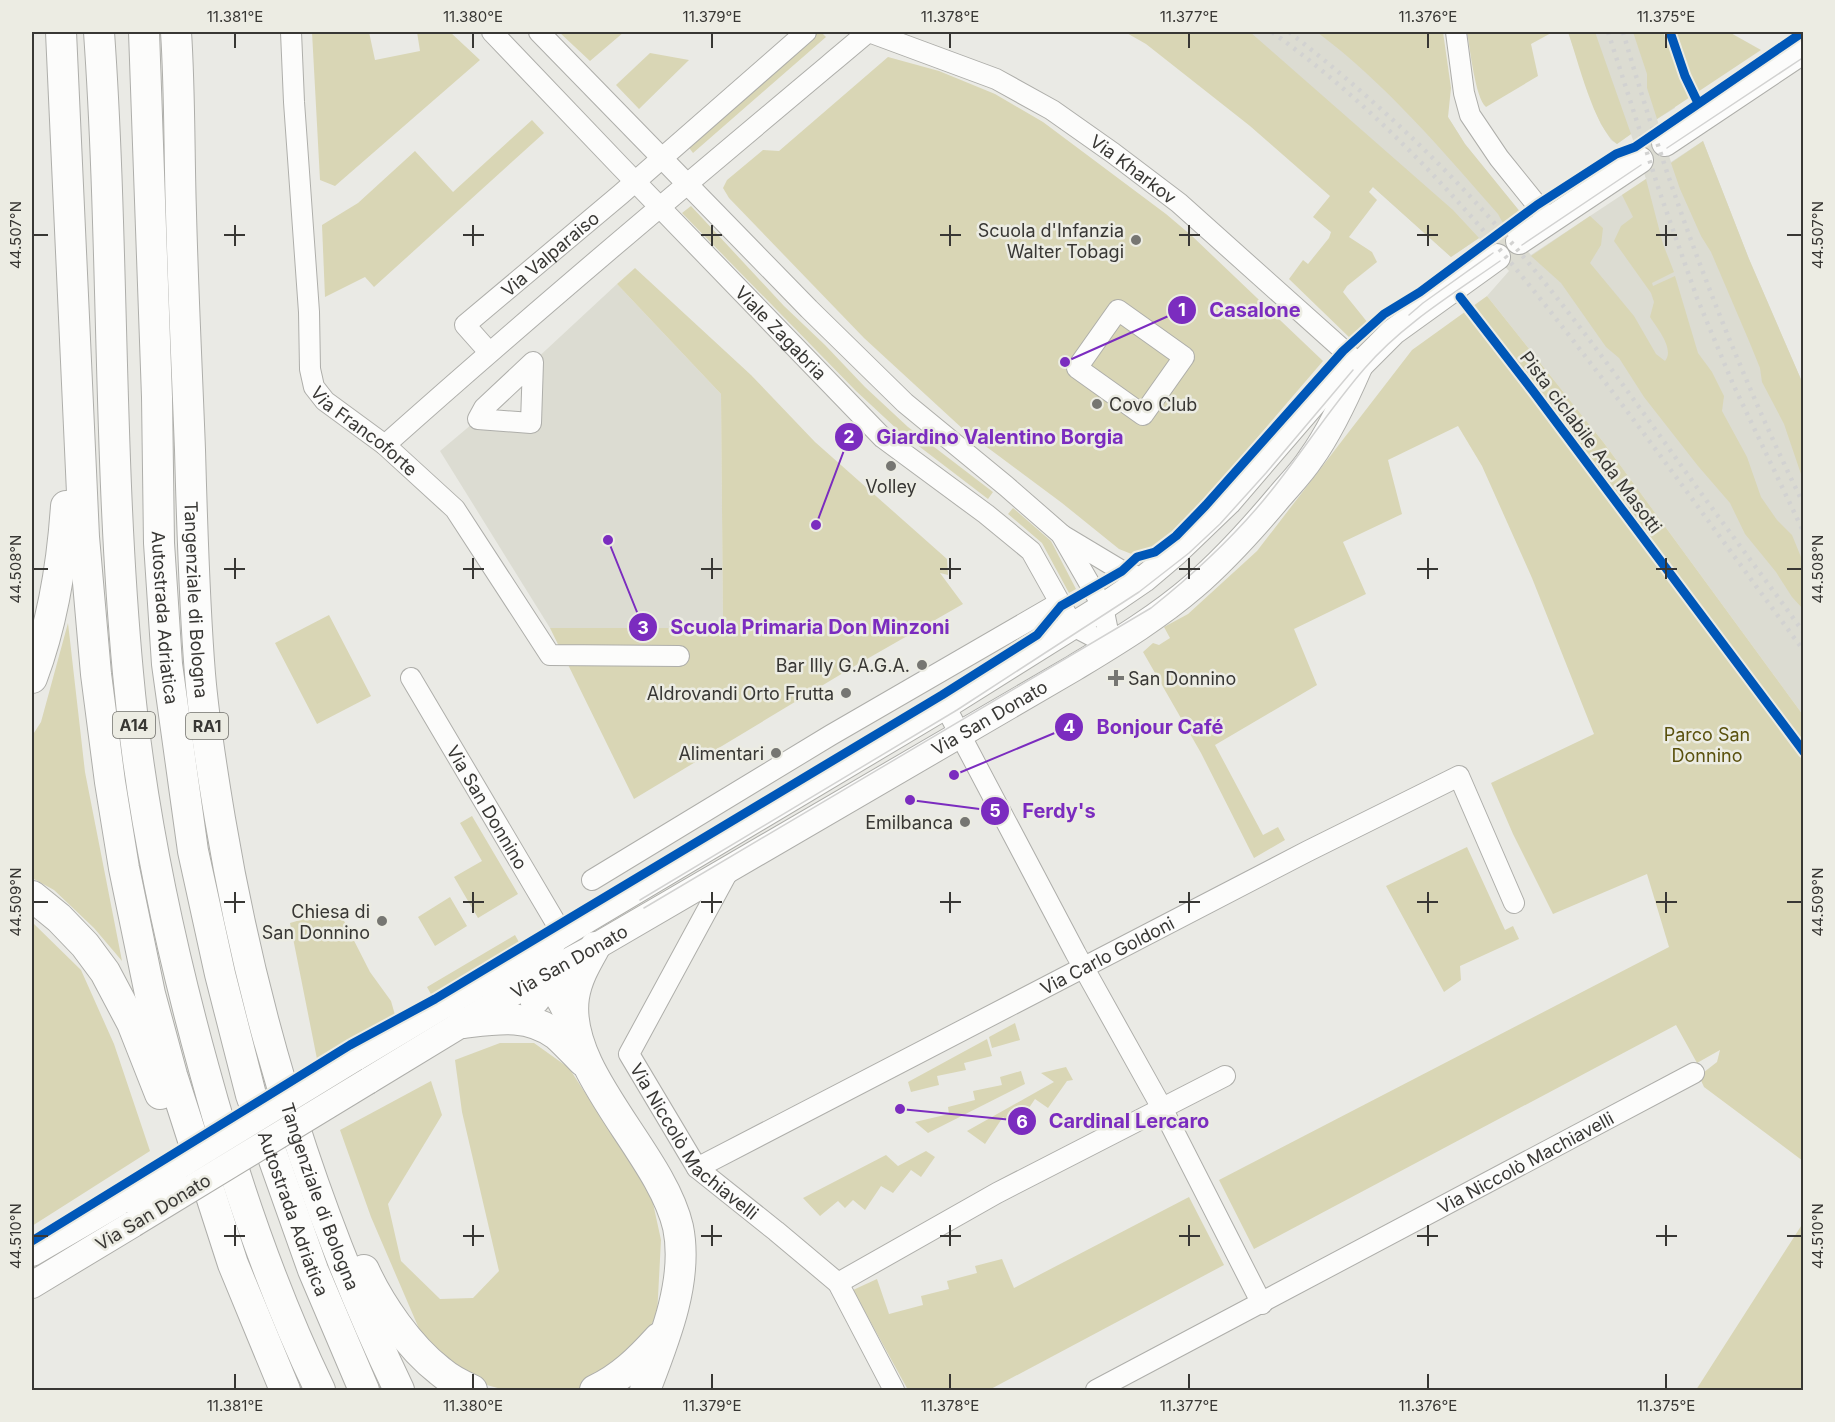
<svg xmlns="http://www.w3.org/2000/svg" width="1835" height="1422" font-family="Inter,sans-serif">
<style>
.built{fill:#dcdcd2}
.green{fill:#d9d6b5}
.lines{fill:none;stroke-linecap:round;stroke-linejoin:round}
.minor-casing{stroke:#aeaeaa;stroke-width:22}
.major-casing{stroke:#aeaeaa;stroke-width:28}
.highway-casing{stroke:#aeaeaa;stroke-width:32}
.minor{stroke:#fcfcfb;stroke-width:20}
.major{stroke:#fcfcfb;stroke-width:26}
.highway{stroke:#fcfcfb;stroke-width:30}
.tram{stroke:#d2d2d1;stroke-width:1.5}
.rail{stroke:#d2d2d1;stroke-width:4.5;stroke-dasharray:3 6;stroke-linecap:butt}
.major-bridge-casing{stroke:#aeaeaa;stroke-width:28;stroke-linecap:butt}
.major-bridge{stroke:#fcfcfb;stroke-width:26}
.cycleway-casing{stroke:#ecece3;stroke-width:13}
.cycleway{stroke:#0057b8;stroke-width:9}
.ticks{fill:none;stroke:#383734;stroke-width:2}
.poi-dot{fill:#767672;stroke:#ecece3;stroke-width:2}
.labels{text-anchor:middle;dominant-baseline:central;stroke-width:5;stroke-linejoin:round;paint-order:stroke}
.shield{fill:#ecece3;stroke:#6e6d68;stroke-width:1.5}
.shield-label{font-size:16px;font-weight:bold;fill:#383734}
.street-label{font-size:18px;fill:#383734;stroke:#ecece3}
.poi-label{font-size:18px;fill:#383734;stroke:#ecece3;text-anchor:end}
.park-label{font-size:18px;fill:#5a510e;stroke:#ecece3}
.leader{fill:none;stroke:#7b2cbf;stroke-width:2}
.callout-dot{fill:#7b2cbf;stroke:#ecece3;stroke-width:2}
.mark-label{font-size:18px;text-anchor:middle;font-weight:bold;fill:#fff}
.callout-label{font-size:20px;text-anchor:middle;font-weight:bold;fill:#7b2cbf;stroke:#ecece3;stroke-width:5;stroke-linejoin:round;paint-order:stroke}
.neatline{fill:none;stroke:#383734;stroke-width:2}
.ticks-label{font-size:15px;text-anchor:middle;fill:#383734}
</style>
<rect width="100%" height="100%" fill="#eaeae5"/>
<path class="built" d="M1195,32H1362L1448,117L1465,144L1521,213L1505,225L1531,255L1646,179L1631,134L1617,144L1611,140L1601,124L1594,108L1568,32H1664L1675,108L1657,119L1671,162L1703,141L1749,259L1803,384V715L1604,443L1487,296L1509,271L1479,238L1451,257L1373,187Z
M617,284L721,394L723,628H550L440,451L478,419L531,423L533,362Z"/>
<path class="green" d="M312,32H369L375,60L420,51L417,32H450L480,60L335,186L320,180Z
M559,32H624L590,61Z
M818,32H821L826,37L693,153L687,145Z
M1125,32H1250L1453,210L1479,238L1451,257L1373,187L1369,192L1377,200L1349,237L1372,252L1377,262L1347,286L1343,292L1368,323L1351,339L1289,279L1303,260L1308,264L1329,238L1331,232L1313,217L1330,196L1250,126L1146,44Z
M1317,32H1443L1451,88L1448,117L1465,144L1521,213L1504,225L1498,214C1441,149 1386,84 1317,32Z
M1467,32H1553L1531,44L1538,76L1486,107C1475,98 1470,47 1467,32Z
M1568,32H1595L1631,134L1617,144C1594,128 1578,60 1568,32Z
M1633,32H1729L1761,50L1657,119L1647,88V74Z
M650,53L689,60L639,109L616,85Z
M888,57L939,71L995,94L1043,122L1166,214L1192,236L1323,361L1197,508L1154,549L1134,555L1119,549L1062,503L964,430L864,338L729,198L723,188L727,180L763,150L779,151Z
M532,120L544,133L374,287L365,277L325,297L322,225L358,203L415,151L453,192Z
M1703,141L1749,259L1803,384V480L1784,424L1762,382L1760,368L1749,341L1711,252L1701,236L1680,189L1671,163Z
M1646,179L1663,244L1674,272L1652,283L1653,286L1675,276L1698,353L1712,372L1724,396L1722,411L1747,457L1761,497L1777,520L1792,535L1803,562V609L1792,597L1776,572L1745,534L1730,503L1698,466L1644,397L1619,358L1606,347L1561,283L1531,256L1590,216L1603,228L1601,245L1590,263L1634,316L1656,354L1665,361C1675,349 1657,328 1650,317L1654,302L1651,293L1614,241L1621,226L1633,217L1622,195Z
M691,206L784,306L825,345L865,387L908,427L993,492L988,499L899,431L856,391L682,213Z
M635,268L751,375L815,442L947,559L948,575L940,573L963,604L853,667L634,799L550,628H723L721,394L617,284Z
M1487,296L1604,443L1803,715V1161L1704,1087L1699,1076L1717,1062L1720,1050L1697,1063L1676,1025L1254,1249L1219,1180L1669,947L1647,874L1553,914L1513,834L1491,783L1594,734L1532,578L1482,466L1458,426L1388,460L1402,514L1343,542L1366,594L1294,629L1317,685L1215,745L1263,835L1278,827L1285,840L1254,858L1201,753L1143,652L1153,643L1159,645L1170,638L1164,627L1188,614L1257,551L1412,350Z
M1013,508L1051,541L1076,589L1069,593L1042,543L1008,514Z
M329,615L371,696L317,724L275,643Z
M68,623L85,772L122,961L94,928L54,890L32,878V736L41,722Z
M472,816L518,894L478,918L454,877L482,861L460,823Z
M1467,847L1505,930L1513,926L1519,939L1460,966L1461,980L1444,992L1386,886Z
M450,897L467,926L435,946L418,917Z
M324,913L329,921L342,917L370,972L391,1001L395,1015L317,1059L290,923Z
M32,922L81,970L114,1044L150,1151L32,1226Z
M515,935L520,944L432,996L427,987Z
M1015,1023L1020,1040L992,1048L989,1037Z
M987,1039L992,1056L964,1063L966,1070L937,1076L939,1085L911,1092L908,1082Z
M500,1043H534L569,1068L651,1194L661,1240L657,1316L627,1359L579,1390H505L472,1381L423,1338L371,1217L340,1130L431,1081L442,1115L388,1204L401,1261L440,1299L473,1298L499,1271L462,1112L455,1060Z
M1066,1067L1073,1080L1067,1081L1048,1108L1035,1099L1016,1127L1003,1117L985,1144L967,1131L1054,1082L1041,1073Z
M1021,1071L1025,1084L928,1133L915,1122L949,1114L948,1107L975,1100L973,1091L1002,1085L1000,1077Z
M926,1151L935,1157L921,1177L911,1170L893,1193L881,1186L865,1210L853,1200L845,1208L838,1201L820,1216L803,1198L886,1155L898,1166Z
M1189,1197L1224,1265L989,1390H908L853,1290L877,1279L889,1314L923,1305L921,1296L949,1289L947,1281L977,1273L975,1266L1002,1259L1014,1288Z
M1803,1223V1390H1696Z"/>
<g class="lines">
<defs>
<g id="minor">
<path id="s1" d="M291,32L294,102L309,312L310,369L314,387L325,401L385,445L455,509L550,655L679,656"/>
<path id="s2" d="M492,32L621,167L883,438L986,514L1031,551L1073,626L1111,646"/>
<path d="M539,32L809,309L905,403L1006,486L1061,534L1103,607L1111,646"/>
<path id="s3" d="M869,32L996,79L1052,110L1113,153L1179,203L1360,365"/>
<path d="M1456,32L1464,93L1470,115L1499,158L1549,220"/>
<path d="M1118,310L1184,357L1143,415L1077,368Z"/>
<path id="s4" d="M489,352L465,325L621,194L806,32"/>
<path d="M533,362L531,423L478,419L484,408Z"/>
<path d="M385,445C543,304 706,168 868,32"/>
<path d="M1062,535L1122,571L1144,579"/>
<path id="s5" d="M411,678L563,935"/>
<path d="M945,706L1076,954L1162,1108L1262,1304"/>
<path id="s6" d="M730,868L629,1054L697,1168L776,1231L838,1283L894,1390"/>
<path d="M592,880L831,735L1059,603"/>
<path id="s7" d="M697,1168L1308,851L1459,776L1514,903"/>
<path d="M838,1283L997,1193L1225,1076"/>
<path id="s8" d="M1096,1390L1694,1073"/>
</g>
<g id="major">
<path d="M1665,143L1804,50"/>
<path d="M1519,241L1640,160"/>
<path d="M355,1058L945,706L1103,607L1144,579L1177,551L1228,502L1332,381L1360,365L1393,332L1497,257"/>
<path id="s9" d="M368,1081L534,980L595,947L1074,668C1115,643 1157,618 1194,586C1225,559 1253,528 1279,497C1290,484 1302,472 1311,458C1330,432 1347,395 1360,365"/>
<path d="M32,1253L123,1200"/>
<path d="M32,1285L133,1224"/>
</g>
<g id="highway">
<path d="M61,32L84,537L96,674L110,782L124,868L150,994L172,1075L233,1264L285,1390"/>
<path d="M99,32C114,245 108,459 128,673C140,807 168,939 204,1069C234,1179 271,1288 320,1390"/>
<path id="s10" d="M144,32L157,397L159,543L167,664L193,851L220,974L251,1095L313,1270L364,1390"/>
<path id="s11" d="M176,32C180,92 179,153 181,213C183,292 187,371 190,450C192,525 194,600 200,674C204,722 212,771 220,819C253,1016 313,1210 399,1390"/>
<path d="M32,678C53,622 62,566 66,506"/>
<path d="M32,896L59,918L85,945L105,972L132,1023L160,1094"/>
<path d="M595,947C586,963 577,978 574,997C563,1072 661,1153 678,1227C689,1280 664,1341 645,1390"/>
<path d="M489,978C510,976 538,975 555,991C564,999 568,1014 574,1025"/>
<path d="M535,999C531,979 540,960 550,943"/>
<path d="M463,1023C496,1019 528,1013 557,1035C566,1043 575,1053 583,1061"/>
<path d="M364,1270C380,1305 409,1347 440,1371C449,1379 461,1385 472,1390"/>
<path d="M595,1390C621,1378 640,1359 659,1338"/>
</g>
</defs>
<use href="#minor" class="minor-casing"/>
<use href="#major" class="major-casing"/>
<use href="#highway" class="highway-casing"/>
<use href="#minor" class="minor"/>
<use href="#major" class="major"/>
<use href="#highway" class="highway"/>
<path class="tram" d="M1667,148L1804,57
M1522,245L1641,165
M1409,315L1423,303L1493,253
M640,900L957,710L1139,592L1189,553L1220,524L1266,473L1353,370
M644,908L1151,608C1195,573 1236,535 1271,491C1303,451 1331,407 1365,368C1403,324 1453,294 1500,261"/>
<path class="rail" d="M1272,32C1395,121 1493,236 1585,356C1660,453 1731,553 1804,651
M1289,32C1357,85 1421,143 1479,206C1556,290 1622,383 1688,475C1726,528 1766,580 1804,633
M1608,32L1660,193L1697,298L1733,384L1804,533
M1623,32C1670,194 1729,353 1804,505"/>
<defs>
<path id="major-bridge" d="M123,1200L355,1058
M133,1224L368,1081"/>
</defs>
<use href="#major-bridge" class="major-bridge-casing"/>
<use href="#major-bridge" class="major-bridge"/>
<defs>
<path id="cycleway" d="M1670,32L1685,76L1698,103
M1460,297L1533,391L1804,752
M32,1241L350,1045L435,999L942,695L1037,635L1061,606L1122,571L1137,557L1155,552L1176,536L1206,505L1343,351L1384,314L1420,292L1537,205L1616,154L1635,147L1803,32"/>
</defs>
<use href="#cycleway" class="cycleway-casing"/>
<use href="#cycleway" class="cycleway"/>
</g>
<path class="ticks" d="M235,33V48M473,33V48M712,33V48M950,33V48M1189,33V48M1428,33V48M1666,33V48M235,225V246M473,225V246M712,225V246M950,225V246M1189,225V246M1428,225V246M1666,225V246M33,235H48M224,235H245M463,235H484M701,235H722M940,235H961M1179,235H1200M1417,235H1438M1656,235H1677M1787,235H1802M235,558V579M473,558V579M712,558V579M950,558V579M1189,558V579M1428,558V579M1666,558V579M33,569H48M224,569H245M463,569H484M701,569H722M940,569H961M1179,569H1200M1417,569H1438M1656,569H1677M1787,569H1802M235,892V913M473,892V913M712,892V913M950,892V913M1189,892V913M1428,892V913M1666,892V913M33,902H48M224,902H245M463,902H484M701,902H722M940,902H961M1179,902H1200M1417,902H1438M1656,902H1677M1787,902H1802M235,1225V1246M473,1225V1246M712,1225V1246M950,1225V1246M1189,1225V1246M1428,1225V1246M1666,1225V1246M33,1236H48M224,1236H245M463,1236H484M701,1236H722M940,1236H961M1179,1236H1200M1417,1236H1438M1656,1236H1677M1787,1236H1802M235,1374V1389M473,1374V1389M712,1374V1389M950,1374V1389M1189,1374V1389M1428,1374V1389M1666,1374V1389"/>
<g class="poi-dot">
<circle cx="1136" cy="240" r="6"/>
<circle cx="1097" cy="404" r="6"/>
<circle cx="891" cy="466" r="6"/>
<circle cx="922" cy="665" r="6"/>
<path d="M1113 669h6v6h6v6h-6v6h-6v-6h-6v-6h6z"/>
<circle cx="846" cy="693" r="6"/>
<circle cx="776" cy="753" r="6"/>
<circle cx="965" cy="822" r="6"/>
<circle cx="382" cy="921" r="6"/>
</g>
<g class="labels">
<g class="shield">
<rect x="113" y="712" width="42" height="26" rx="4.5"/>
<rect x="186" y="713" width="42" height="26" rx="4.5"/>
</g>
<g class="shield-label">
<text x="134" y="725">A14</text>
<text x="207" y="726">RA1</text>
</g>
<g class="street-label">
<text stroke="none"><textPath href="#s3" startOffset="300">Via Kharkov</textPath></text>
<text stroke="none"><textPath href="#s4" startOffset="147">Via Valparaiso</textPath></text>
<text stroke="none"><textPath href="#s2" startOffset="417">Viale Zagabria</textPath></text>
<text stroke="none"><textPath href="#s1" startOffset="423">Via Francoforte</textPath></text>
<text transform="translate(1591 442) rotate(53)">Pista ciclabile Ada Masotti</text>
<text stroke="none"><textPath href="#s11" startOffset="568">Tangenziale di Bologna</textPath></text>
<text stroke="none"><textPath href="#s10" startOffset="586">Autostrada Adriatica</textPath></text>
<text stroke="none"><textPath href="#s9" startOffset="720">Via San Donato</textPath></text>
<text stroke="none"><textPath href="#s5" startOffset="150">Via San Donnino</textPath></text>
<text stroke="none"><textPath href="#s7" startOffset="462">Via Carlo Goldoni</textPath></text>
<text stroke="none"><textPath href="#s9" startOffset="234">Via San Donato</textPath></text>
<text stroke="none"><textPath href="#s6" startOffset="322">Via Niccolò Machiavelli</textPath></text>
<text stroke="none"><textPath href="#s8" startOffset="486">Via Niccolò Machiavelli</textPath></text>
<text stroke="none"><textPath href="#s11" startOffset="1180">Tangenziale di Bologna</textPath></text>
<text transform="translate(153 1212) rotate(-31)">Via San Donato</text>
<text stroke="none"><textPath href="#s10" startOffset="1198">Autostrada Adriatica</textPath></text>
</g>
<g class="poi-label">
<text x="1124" y="230">Scuola d'Infanzia<tspan x="1124" dy="21">Walter Tobagi</tspan></text>
<text x="1109" y="404" text-anchor="start">Covo Club</text>
<text x="891" y="486" text-anchor="middle">Volley</text>
<text x="910" y="665">Bar Illy G.A.G.A.</text>
<text x="1128" y="678" text-anchor="start">San Donnino</text>
<text x="834" y="693">Aldrovandi Orto Frutta</text>
<text x="764" y="753">Alimentari</text>
<text x="953" y="822">Emilbanca</text>
<text x="370" y="911">Chiesa di<tspan x="370" dy="21">San Donnino</tspan></text>
</g>
<g class="park-label">
<text x="1707" y="734">Parco San<tspan x="1707" dy="21">Donnino</tspan></text>
</g>
</g>
<path class="leader" d="M1065 362L1182 310M816 525L849 437M608 540L643 627M954 775L1069 727M910 800L995 811M900 1109L1022 1121"/>
<g class="callout-dot">
<circle cx="1065" cy="362" r="6"/>
<circle cx="816" cy="525" r="6"/>
<circle cx="608" cy="540" r="6"/>
<circle cx="954" cy="775" r="6"/>
<circle cx="910" cy="800" r="6"/>
<circle cx="900" cy="1109" r="6"/>
<circle cx="1182" cy="310" r="15"/>
<circle cx="849" cy="437" r="15"/>
<circle cx="643" cy="627" r="15"/>
<circle cx="1069" cy="727" r="15"/>
<circle cx="995" cy="811" r="15"/>
<circle cx="1022" cy="1121" r="15"/>
</g>
<g class="mark-label">
<text x="1182" y="316">1</text>
<text x="849" y="443">2</text>
<text x="643" y="634">3</text>
<text x="1069" y="733">4</text>
<text x="995" y="817">5</text>
<text x="1022" y="1128">6</text>
</g>
<g class="callout-label">
<text x="1255" y="317">Casalone</text>
<text x="1000" y="444">Giardino Valentino Borgia</text>
<text x="810" y="634">Scuola Primaria Don Minzoni</text>
<text x="1160" y="734">Bonjour Café</text>
<text x="1059" y="818">Ferdy's</text>
<text x="1129" y="1128">Cardinal Lercaro</text>
</g>
<rect width="1835" height="1422" fill="none" stroke="#ecece3" stroke-width="66"/>
<rect x="33" y="33" width="1769" height="1356" class="neatline"/>
<g class="ticks-label">
<text x="235" y="22">11.381°E</text>
<text x="473" y="22">11.380°E</text>
<text x="712" y="22">11.379°E</text>
<text x="950" y="22">11.378°E</text>
<text x="1189" y="22">11.377°E</text>
<text x="1428" y="22">11.376°E</text>
<text x="1666" y="22">11.375°E</text>
<text transform="translate(1818 235) rotate(-90)" y="5">44.507°N</text>
<text transform="translate(16 235) rotate(-90)" y="5">44.507°N</text>
<text transform="translate(1818 569) rotate(-90)" y="5">44.508°N</text>
<text transform="translate(16 569) rotate(-90)" y="5">44.508°N</text>
<text transform="translate(1818 902) rotate(-90)" y="5">44.509°N</text>
<text transform="translate(16 902) rotate(-90)" y="5">44.509°N</text>
<text transform="translate(1818 1236) rotate(-90)" y="5">44.510°N</text>
<text transform="translate(16 1236) rotate(-90)" y="5">44.510°N</text>
<text x="235" y="1411">11.381°E</text>
<text x="473" y="1411">11.380°E</text>
<text x="712" y="1411">11.379°E</text>
<text x="950" y="1411">11.378°E</text>
<text x="1189" y="1411">11.377°E</text>
<text x="1428" y="1411">11.376°E</text>
<text x="1666" y="1411">11.375°E</text>
</g>
</svg>
